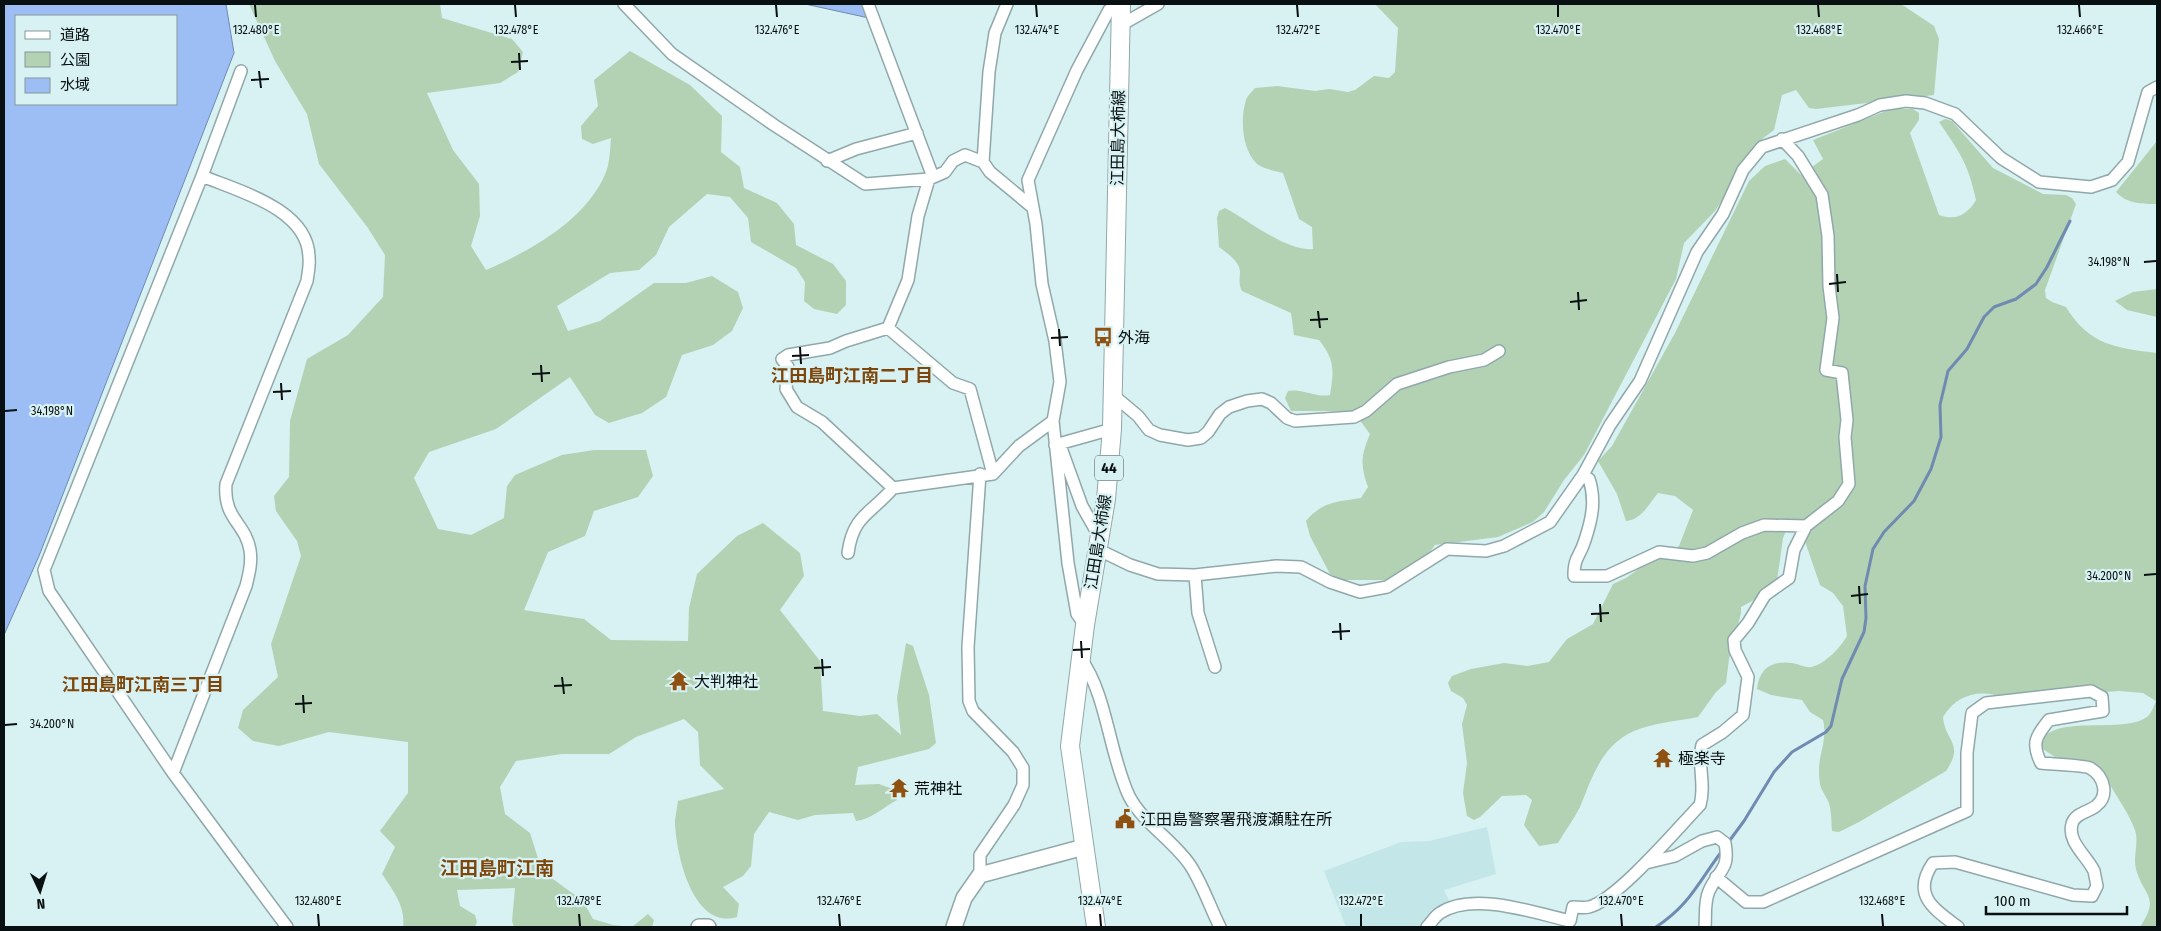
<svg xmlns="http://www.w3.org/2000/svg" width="2161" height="931" font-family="'Fira Sans Condensed','Noto Sans JP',sans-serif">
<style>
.built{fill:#c3e6e9}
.green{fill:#b2d2b3}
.water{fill:#9cbef5;stroke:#708ab1;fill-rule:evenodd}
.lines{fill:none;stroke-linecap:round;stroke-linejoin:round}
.stream{stroke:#708ab1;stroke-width:3}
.street-casing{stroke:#90a8aa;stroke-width:14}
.secondary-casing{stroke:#90a8aa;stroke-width:18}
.primary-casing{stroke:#90a8aa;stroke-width:20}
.street{stroke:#fff;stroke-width:11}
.secondary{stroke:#fff;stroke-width:15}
.primary{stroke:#fff;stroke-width:18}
.ticks{fill:none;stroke:#081011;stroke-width:2}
.labels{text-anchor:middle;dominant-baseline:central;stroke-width:4.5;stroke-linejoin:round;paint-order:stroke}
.shield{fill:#d8f1f3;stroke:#465455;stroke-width:1}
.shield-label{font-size:15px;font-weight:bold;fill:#081011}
.street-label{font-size:16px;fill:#081011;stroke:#d8f1f3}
.poi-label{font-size:16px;fill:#081011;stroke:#d8f1f3;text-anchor:start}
.neighbourhood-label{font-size:18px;font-weight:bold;fill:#7d460b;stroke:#d8f1f3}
.quarter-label{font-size:19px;font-weight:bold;fill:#7d460b;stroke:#d8f1f3}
.ticks-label{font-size:12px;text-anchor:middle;fill:#081011;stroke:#d8f1f3;stroke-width:4.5;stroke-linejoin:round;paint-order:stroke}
</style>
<rect width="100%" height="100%" fill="#d8f1f3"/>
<path class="built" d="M1487,827L1496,874L1444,890L1450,903L1424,927H1346L1324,871L1401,842L1429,841Z"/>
<path class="green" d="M249,4H440L442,18L512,39L523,52L518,72L500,83L427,93L453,150L479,184L480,216L471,246L486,270C530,251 587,220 606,172C610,162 610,149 611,138L593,144L582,139L581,126L598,106L594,80L630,51L690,85L722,116L721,152L740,167L744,188L777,203L794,224L796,245L833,264L846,281V305L837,314L814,309L804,301L805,282L796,268L751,242L748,218L730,197L707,194L669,227L656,255L639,270L610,273L557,306L568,331L600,321L654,283H686L712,276L738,292L743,308L732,331L713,345L682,355L666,397L642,413L609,423L595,415L570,377L496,429L429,452L414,478L438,529L471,535L504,518L507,486L515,475L562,455L594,450H646L653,476L638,497L594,511L585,536L548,552L524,610L584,619L611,640L688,641L689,608L697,574L737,536L763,523L800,553L804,576L780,610L820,661L823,711L860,716L877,714L901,735L897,698L906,643L913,646L929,695L936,743L929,749L858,767L855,785L879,784L893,789L897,800C884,807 870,820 856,821L853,813L815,815L798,820L769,812L754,834L751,866L743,876L723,887L739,904L737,917C692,931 675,850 675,820C676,814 677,807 678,801L724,789L700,765L698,732L684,719L636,737L609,754H562L516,761L500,787L505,814L530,833L542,871L583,901L593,919L613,925L632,927L648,914L654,920L652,927H514L512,921L515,888L457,890L460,906L475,915L477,922L475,927H403C406,907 393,890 382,874L395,847L380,831L408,793V742L329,732L279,746L253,741L238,728L243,710L278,677L271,644L301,556L297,541L276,511L274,496L289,477L290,421L307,359L348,335L383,297L385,255L368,228L319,164L307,114L275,61Z
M1375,4H1901L1934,26L1939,39L1934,95L1816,109L1809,108L1796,90L1782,95L1774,130L1762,139L1715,211L1684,243L1676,279L1584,455L1564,480L1544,512L1533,522L1498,537L1435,545L1421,564L1388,580H1343L1330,574L1310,536L1306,521C1323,501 1337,502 1361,498L1368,487C1360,464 1361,456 1370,434L1356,415L1342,411H1291L1285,398L1288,391C1302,388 1316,398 1330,395C1334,370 1335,360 1319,340L1294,335L1291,313L1242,291C1238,283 1240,279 1240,271C1239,261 1227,253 1219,247L1217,218L1219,211L1225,208C1248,220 1287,252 1313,249L1312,227L1299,219L1283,173C1275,171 1264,169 1257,164C1242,150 1240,119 1246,100C1247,96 1252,92 1255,88L1277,86L1315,91L1329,89L1348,92L1355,90L1374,76L1389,78L1395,72L1398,28Z
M1891,109H1913L1919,113V120L1910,133L1939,215C1956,221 1967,215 1976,200C1968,163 1960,153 1939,122L1945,119L1952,121L1993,168L2043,194L2066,195L2072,198L2076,204L2045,290L2046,298L2052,302L2066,307C2089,345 2116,348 2157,353V927H2140C2161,896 2143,896 2136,869C2133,857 2138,845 2136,834C2134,820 2108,783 2100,769L2055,757L2040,747C2045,710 2128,737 2149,715C2152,712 2154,705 2156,701L2143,693L2119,691L2007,699C1983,688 1957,693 1943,717C1945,742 1965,743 1946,771L1859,822L1839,832L1832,831C1831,822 1832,807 1827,799C1821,787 1820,789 1819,774C1818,754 1828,740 1823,720L1810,712L1802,700L1771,695L1757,689C1759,669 1771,660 1792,663C1799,664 1805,668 1812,667C1826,663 1840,648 1847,636L1843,606L1833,593L1820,585L1801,530L1789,524L1783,538L1777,581L1767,593L1741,607V613L1729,659L1726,683L1716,692L1698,717C1678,721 1653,723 1634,731C1601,746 1593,776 1580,807C1574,819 1565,831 1558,843L1539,846L1524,825L1532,800L1526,795L1502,796L1480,817L1474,820L1467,816L1463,793L1467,763L1462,724L1467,705L1463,698L1451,691L1448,683L1452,676L1471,669L1504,663L1527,666L1549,662L1567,639L1593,624L1613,584L1626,578L1651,560L1679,546L1693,510L1675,496L1658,493C1649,504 1641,520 1626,521L1617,494L1598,461L1612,446L1675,333L1749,181L1765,166L1785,159L1801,175L1823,159L1813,140Z
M2157,141V204C2142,204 2127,204 2116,192Z
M2157,289V317L2127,310L2115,301L2133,292Z"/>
<path class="water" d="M4,4H226L234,53L39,556L4,635ZM16,16H176V104H16Z
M805,4H864L869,18Z"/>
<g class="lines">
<path class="stream" d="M1727,844L1744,821L1774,772L1792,752L1826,732L1831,726L1842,679L1864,632L1866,618L1865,586L1873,549L1884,532L1914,501L1931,469L1941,437L1940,405L1948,371L1967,349L1984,317L1994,307L2016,299L2036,284L2047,267L2070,221
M1656,927C1690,905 1699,881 1722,851"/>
<defs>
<path id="street" d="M624,4L672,54L774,125L865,184L929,179L945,172L953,161L965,155L983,162L989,72L995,33L1007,4
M868,4L933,177
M1121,25L1158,4
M241,71L202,176L44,570L49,591L173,773L287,927
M827,161L856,149L917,133
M983,162L990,172L1031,206
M929,179L918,216L908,280L888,328L846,341L830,348L788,355L782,359L788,367L786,389L797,407L822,422L893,488L993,474L1019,446L1053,421
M888,328L953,383L970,389L993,474
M1113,395L1138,416L1149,430L1160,435L1188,440L1201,438L1208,432L1220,414L1229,407L1247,401L1262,399L1271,403L1287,418L1295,421L1354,417L1366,411L1397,384L1449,367L1484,360L1499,351
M1055,445L1112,429
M1060,445L1082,506L1099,536
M980,474L968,647L969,701L973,711L1013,752L1023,768V785L1014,805L980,855V875
M1583,475L1589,479C1596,500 1592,519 1585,540C1580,557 1574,556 1574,576H1607L1659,552L1693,556L1707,553L1742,533L1764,525L1806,526
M1097,549L1130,565L1158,574L1195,575L1276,566L1301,567L1330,582L1360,592L1387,587L1447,549L1486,551L1504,546L1550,522L1583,475L1610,425L1640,381L1697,252L1723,214L1743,170L1762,147L1858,115L1880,105L1906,101L1925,103L1955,114L2001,158L2039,182L2091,187L2112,180L2128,162L2148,92L2157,87
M848,553C853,515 871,514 893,488
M1195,575L1198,613L1215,667
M1085,625L1077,614L1068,563L1053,421L1060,382L1055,341L1042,284L1036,224L1028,180L1077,70L1109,10L1118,4
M1081,659C1107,695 1109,753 1129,796C1143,823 1173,840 1190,865C1202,883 1210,907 1220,927
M173,773L246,586C249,574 252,563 250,550C245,522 223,519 226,484L307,281C308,273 310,265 309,258C309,209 238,191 202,176
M1646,863L1675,856L1702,841L1717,837L1725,843C1730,870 1719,869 1709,891C1704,902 1706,915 1705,927
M1716,877L1746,902H1763L1967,811V753L1972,713L1986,703L2091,691L2102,697L2103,711L2049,720C2036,736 2031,743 2041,763C2050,764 2084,765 2090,768C2105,777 2109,796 2096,806C2089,812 2075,813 2072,824C2067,842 2087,856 2094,871C2095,876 2096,881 2097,886L2092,896L2073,895L1955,862L1933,863C1911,895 1934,909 1958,927
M1427,927C1431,923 1435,916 1440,913C1473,891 1535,913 1570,921L1573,907C1578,907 1584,908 1589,907C1617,900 1678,828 1700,805C1706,784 1697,765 1702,745L1723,732L1743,715L1748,677L1735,650L1734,640L1748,623L1765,595L1789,578L1794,550L1806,526L1838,501L1849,484L1845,437L1847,420L1842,373L1826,370L1833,318L1829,286L1828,236L1822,195L1798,156L1782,139"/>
<path id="secondary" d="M699,927H708
M954,927L964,898L980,875L1084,847"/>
<path id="primary" d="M1096,927L1070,746L1085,625L1106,499L1112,429L1121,4"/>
</defs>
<use href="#street" class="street-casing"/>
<use href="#secondary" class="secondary-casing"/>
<use href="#primary" class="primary-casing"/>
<use href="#street" class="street"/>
<use href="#secondary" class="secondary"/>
<use href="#primary" class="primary"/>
</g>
<path class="ticks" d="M255,5L256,17M515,5L516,17M776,5L777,17M1036,5L1037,17M1297,5L1298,17M1558,5V17M1818,5L1819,17M2079,5L2080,17M519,53L520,70M511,62L528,61M259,71L261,88M251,80L269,79M2144,262L2156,261M1837,274L1838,292M1829,284L1846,282M1578,292L1579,310M1570,302L1587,300M1318,311L1320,328M1310,320L1328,319M1059,329L1060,346M1051,338L1068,337M800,347L801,364M792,356L809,355M541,365L542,382M532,374L550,373M281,383L282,400M273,392L291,391M5,411L17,410M2144,575L2156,574M1859,586L1860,604M1851,596L1868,594M1600,604L1601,622M1591,614L1609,613M1340,623L1341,640M1332,632L1350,631M1081,641L1082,658M1073,650L1090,649M822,659L823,676M814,668L831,667M562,677L564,694M554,686L572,685M303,695L304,713M295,704L312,703M5,725L17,724M318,914L319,926M579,914L580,926M839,914L840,926M1100,914L1101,926M1361,914V926M1621,914L1622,926M1882,914L1883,926"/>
<defs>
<symbol id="bus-bare" viewBox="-9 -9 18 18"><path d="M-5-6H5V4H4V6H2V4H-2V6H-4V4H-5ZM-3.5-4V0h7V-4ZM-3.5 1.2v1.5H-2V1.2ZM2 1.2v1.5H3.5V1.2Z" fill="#8e5112" stroke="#d8f1f3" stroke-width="2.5" paint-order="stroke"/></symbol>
<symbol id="temple-bare" viewBox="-9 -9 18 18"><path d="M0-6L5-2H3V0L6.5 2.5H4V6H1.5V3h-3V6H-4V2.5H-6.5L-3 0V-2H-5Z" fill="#8e5112" stroke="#d8f1f3" stroke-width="2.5" paint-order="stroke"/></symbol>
<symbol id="civic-bare" viewBox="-9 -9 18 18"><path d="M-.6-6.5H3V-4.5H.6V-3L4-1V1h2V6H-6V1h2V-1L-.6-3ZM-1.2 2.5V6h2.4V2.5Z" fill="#8e5112" stroke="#d8f1f3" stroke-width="2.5" paint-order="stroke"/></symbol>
</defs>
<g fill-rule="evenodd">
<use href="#bus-bare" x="1089" y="323" width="28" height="28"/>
<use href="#temple-bare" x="665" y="667" width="28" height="28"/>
<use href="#temple-bare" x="1649" y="744" width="28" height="28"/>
<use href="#temple-bare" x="885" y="774" width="28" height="28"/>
<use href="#civic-bare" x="1111" y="805" width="28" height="28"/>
</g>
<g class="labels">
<rect class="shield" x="1095" y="455.5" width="28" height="25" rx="4"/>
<g class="shield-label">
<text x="1109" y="468">44</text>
</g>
<g class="street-label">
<text transform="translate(1118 138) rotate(-89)">江田島大柿線</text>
<text transform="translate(1098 542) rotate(-81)">江田島大柿線</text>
</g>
<g class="poi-label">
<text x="1118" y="337">外海</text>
<text x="694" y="681">大判神社</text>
<text x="1678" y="758">極楽寺</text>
<text x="914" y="788">荒神社</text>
<text x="1140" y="819">江田島警察署飛渡瀬駐在所</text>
</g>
<g class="neighbourhood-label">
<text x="852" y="376">江田島町江南二丁目</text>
<text x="143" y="685">江田島町江南三丁目</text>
</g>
<g class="quarter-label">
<text x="497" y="868">江田島町江南</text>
</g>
</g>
<g class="ticks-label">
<text x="1298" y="34">132.472°E</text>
<text x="1558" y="34">132.470°E</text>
<text x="1819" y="34">132.468°E</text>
<text x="2080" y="34">132.466°E</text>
<text x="256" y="34">132.480°E</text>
<text x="516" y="34">132.478°E</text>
<text x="777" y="34">132.476°E</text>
<text x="1037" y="34">132.474°E</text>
<text x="2109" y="266">34.198°N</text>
<text x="52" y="415">34.198°N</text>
<text x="2109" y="580">34.200°N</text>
<text x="52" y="728">34.200°N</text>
<text x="318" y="905">132.480°E</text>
<text x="579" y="905">132.478°E</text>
<text x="839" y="905">132.476°E</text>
<text x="1100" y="905">132.474°E</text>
<text x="1361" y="905">132.472°E</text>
<text x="1621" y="905">132.470°E</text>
<text x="1882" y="905">132.468°E</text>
</g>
<rect width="2161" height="931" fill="none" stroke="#081011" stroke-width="10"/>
<rect x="15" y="15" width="162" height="90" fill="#d8f1f3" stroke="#859799"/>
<rect x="25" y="31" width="25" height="8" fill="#ffffff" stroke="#859799"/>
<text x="60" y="40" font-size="15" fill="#081011">道路</text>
<rect x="25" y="52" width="25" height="15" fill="#b2d2b3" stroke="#859799"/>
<text x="60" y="65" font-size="15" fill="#081011">公園</text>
<rect x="25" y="78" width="25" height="15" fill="#9cbef5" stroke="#859799"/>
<text x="60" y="90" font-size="15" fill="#081011">水域</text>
<g transform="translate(40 891) rotate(176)" stroke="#d8f1f3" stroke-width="4" paint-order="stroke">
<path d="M0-4L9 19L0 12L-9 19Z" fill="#081011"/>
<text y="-8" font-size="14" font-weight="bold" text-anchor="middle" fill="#081011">N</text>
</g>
<path d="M1986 906v8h141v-8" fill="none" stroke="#081011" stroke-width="2.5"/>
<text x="1994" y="906" font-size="15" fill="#081011" stroke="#d8f1f3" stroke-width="4" paint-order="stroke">100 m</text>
</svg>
